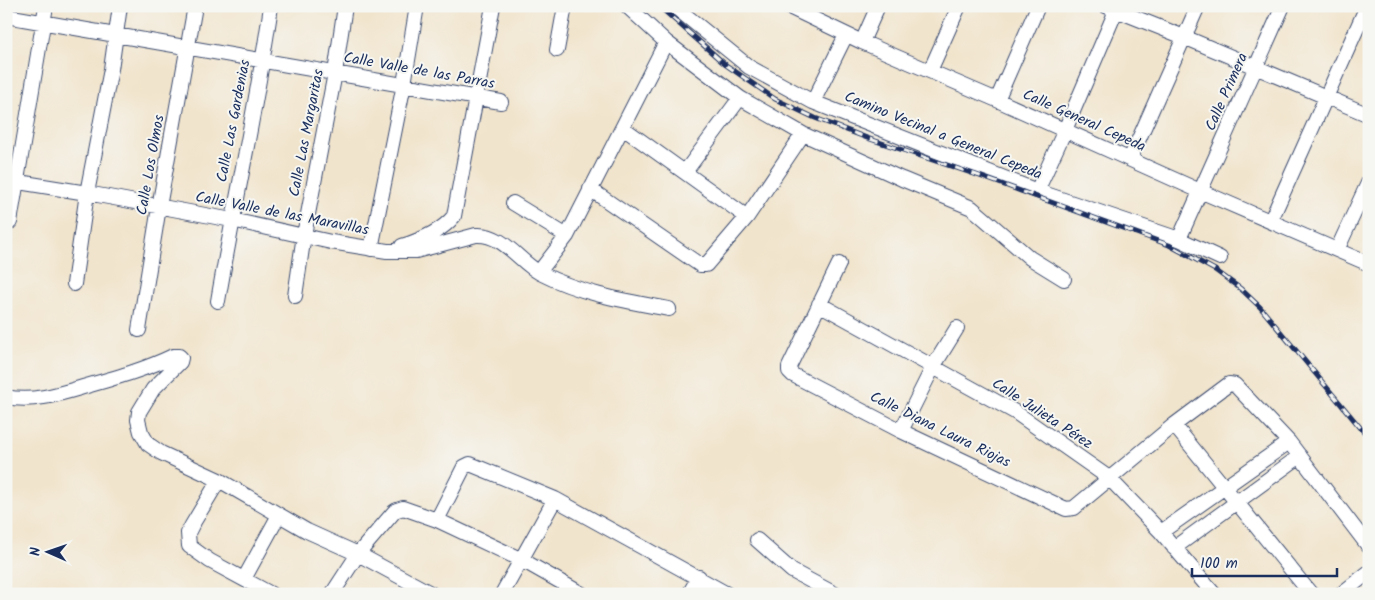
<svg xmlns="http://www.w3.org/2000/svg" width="1375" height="600" font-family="Kalam,sans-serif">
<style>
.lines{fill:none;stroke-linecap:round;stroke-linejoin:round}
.minor-casing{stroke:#3b4a6e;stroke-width:16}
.minor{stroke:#fff;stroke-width:14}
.rail-casing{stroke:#1b2f5e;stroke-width:5}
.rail{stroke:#f6f6f2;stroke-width:3;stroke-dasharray:9;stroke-linecap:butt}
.labels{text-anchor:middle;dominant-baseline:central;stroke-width:4;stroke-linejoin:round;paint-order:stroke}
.street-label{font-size:15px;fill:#1b2f5e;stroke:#f6f6f2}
</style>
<rect width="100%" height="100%" fill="#f6f6f2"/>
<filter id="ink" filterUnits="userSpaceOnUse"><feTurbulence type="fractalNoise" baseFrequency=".02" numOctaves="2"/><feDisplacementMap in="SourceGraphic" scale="10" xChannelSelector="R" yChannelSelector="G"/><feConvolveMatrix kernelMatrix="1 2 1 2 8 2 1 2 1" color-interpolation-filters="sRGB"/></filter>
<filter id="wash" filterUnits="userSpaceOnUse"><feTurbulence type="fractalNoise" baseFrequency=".0096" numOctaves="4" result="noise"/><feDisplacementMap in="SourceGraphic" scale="20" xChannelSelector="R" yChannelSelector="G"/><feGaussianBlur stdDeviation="1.12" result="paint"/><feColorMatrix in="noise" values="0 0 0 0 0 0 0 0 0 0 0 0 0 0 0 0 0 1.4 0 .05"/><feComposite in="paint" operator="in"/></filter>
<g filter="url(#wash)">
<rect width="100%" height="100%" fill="#f1e4cc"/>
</g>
<g filter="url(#ink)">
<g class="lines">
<defs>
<path id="minor" d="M627,6L666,42L740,98L803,134L902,179L972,208L1030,258L1064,279
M674,6L749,67L813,102L1037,191L1179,239L1220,258
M787,6L862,42L997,100L1200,191L1369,264
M1106,6L1184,37L1369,115
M6,16L501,102
M862,42L878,6
M557,50L565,6
M930,71L959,6
M997,100L1038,6
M813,102L846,35
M623,128L747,217
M1130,159L1198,6
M685,172L740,98
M6,180L87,193L232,220L331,242L387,251H416L476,235C503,233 519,262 540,273C581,294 625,301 669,309
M590,189L700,265H706L747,217L803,134
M1037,191L1065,130L1118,6
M513,203L567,236
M1271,220L1367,6
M10,222L46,6
M1179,239L1283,6
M402,246C421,240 442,231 454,216L493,6
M371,249L404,84L417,6
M1337,250L1369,181
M839,264L789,367V371L793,375L901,431L1066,509L1074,508L1174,425L1229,384L1235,385L1289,442L1369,547
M539,272L567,236L666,42
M74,284L87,193L111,69L120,6
M295,296L304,235L335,73L345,6
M218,301C235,202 257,105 271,6
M819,304L1015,412L1109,478L1161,532L1214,594
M139,330L159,207L195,6
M6,397C35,403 62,393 90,385C118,377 146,369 173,356H179L181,358L180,362L153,389L139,412L138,420L141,432L148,444L161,453L219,480L307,531L358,554L432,594
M1174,425L1311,594
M901,431L933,367L957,328
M219,480L192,525L188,533L189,546L210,561L271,594
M437,520L464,467L470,464L555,499L727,594
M1161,532L1289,442
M757,540L792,571L835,594
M1174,548L1300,456
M244,579L279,515
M332,594L358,554L394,512L397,510L403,508L437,520L522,560L582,594
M502,594L555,499
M689,594L699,577
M1341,594L1369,572"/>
</defs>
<use href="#minor" class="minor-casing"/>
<use href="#minor" class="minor"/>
<defs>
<path id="rail" d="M659,6L726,65L775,99L815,118L867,138L974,174L1169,245L1215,270L1241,289L1260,307L1369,438"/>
</defs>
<use href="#rail" class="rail-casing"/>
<use href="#rail" class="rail"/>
</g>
</g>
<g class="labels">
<g class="street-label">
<text transform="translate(419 71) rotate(10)">Calle Valle de las Parras</text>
<text transform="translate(1227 92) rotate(-66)">Calle Primera</text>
<text transform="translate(234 121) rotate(-79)">Calle Las Gardenias</text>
<text transform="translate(1084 121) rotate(24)">Calle General Cepeda</text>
<text transform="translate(307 133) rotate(-79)">Calle Las Margaritas</text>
<text transform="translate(943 136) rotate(22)">Camino Vecinal a General Cepeda</text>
<text transform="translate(151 165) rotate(-80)">Calle Los Olmos</text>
<text transform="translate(282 214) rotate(11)">Calle Valle de las Maravillas</text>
<text transform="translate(1042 414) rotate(33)">Calle Julieta Pérez</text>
<text transform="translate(940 430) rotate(26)">Calle Diana Laura Riojas</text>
</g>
</g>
<rect width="1375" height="600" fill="none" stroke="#f6f6f2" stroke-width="25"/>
<g transform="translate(48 552) rotate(272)" stroke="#f6f6f2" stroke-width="4" paint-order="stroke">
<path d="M0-4L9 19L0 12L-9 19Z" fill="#1b2f5e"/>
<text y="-8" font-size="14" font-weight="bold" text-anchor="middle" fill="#1b2f5e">N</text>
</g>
<path d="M1192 568v8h145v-8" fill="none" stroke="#1b2f5e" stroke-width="2.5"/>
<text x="1200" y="568" font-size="15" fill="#1b2f5e" stroke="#f6f6f2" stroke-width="4" paint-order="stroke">100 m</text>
</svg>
